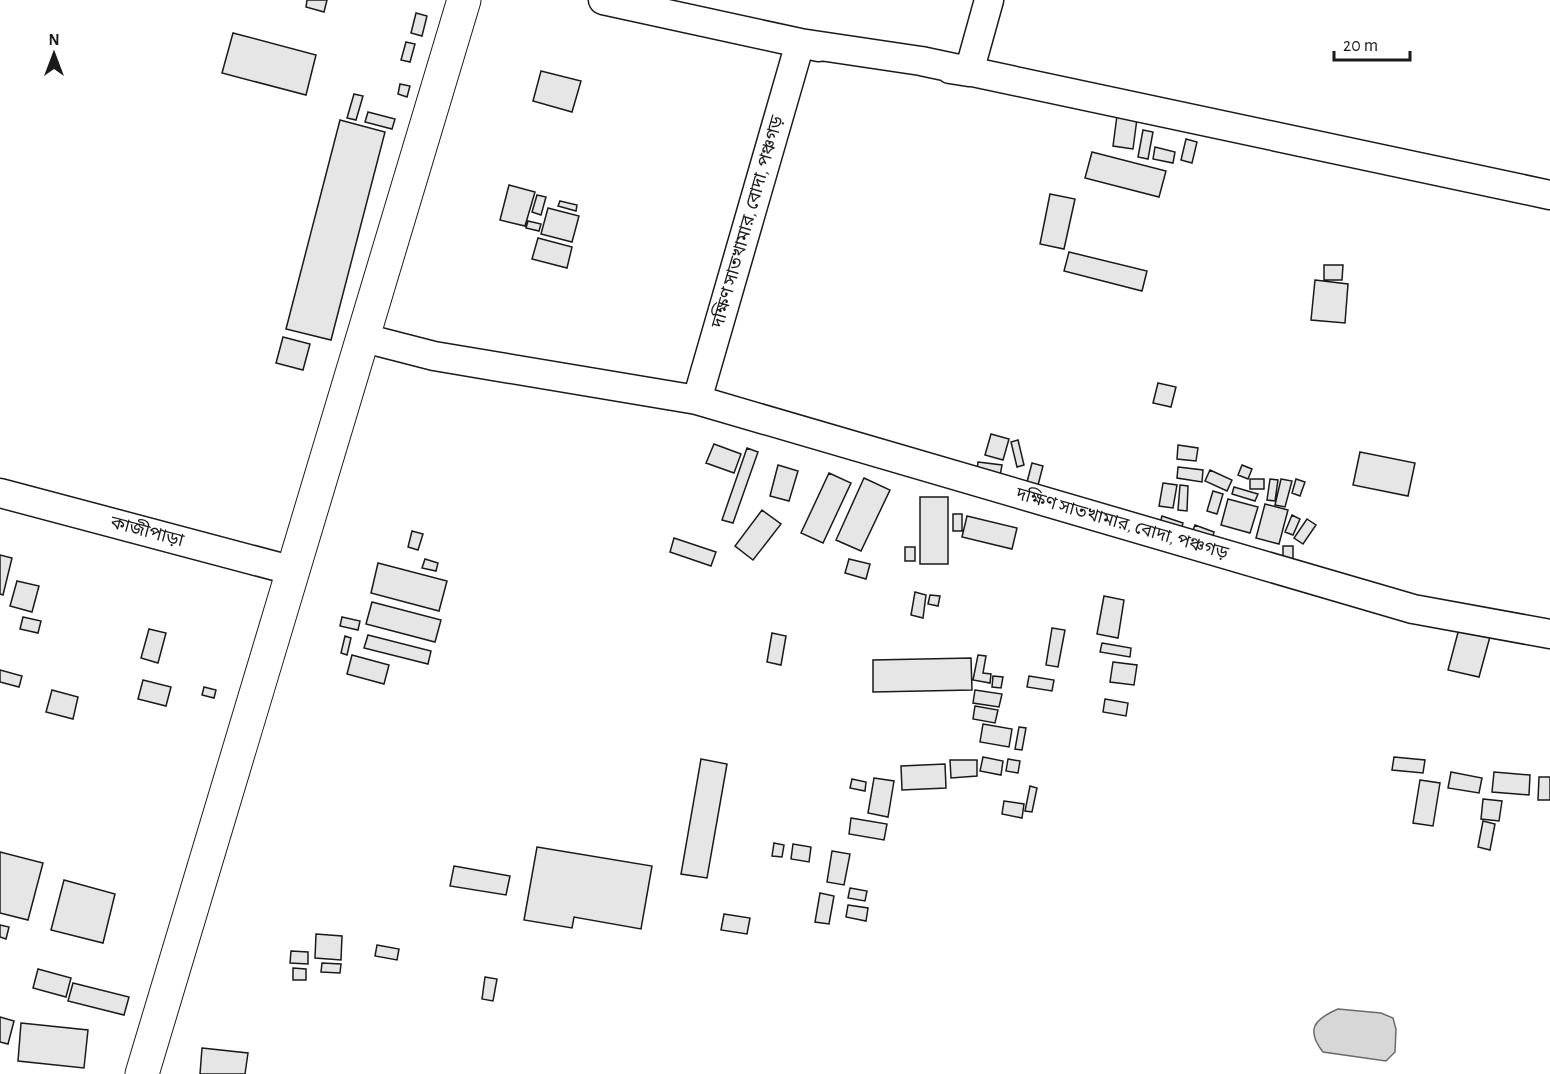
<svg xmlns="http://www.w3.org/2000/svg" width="1550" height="1074" font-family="'Alegreya Sans','Noto Sans Bengali',sans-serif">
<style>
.water{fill:#d7d7d7;stroke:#6a6a6a;stroke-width:1.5}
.building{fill:#e6e6e6;stroke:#1a1a1a;stroke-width:1.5}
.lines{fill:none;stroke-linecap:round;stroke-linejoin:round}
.minor-casing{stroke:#1a1a1a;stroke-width:31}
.highway-casing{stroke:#1a1a1a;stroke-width:35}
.minor{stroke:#fff;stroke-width:28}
.highway{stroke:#fff;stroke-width:33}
.labels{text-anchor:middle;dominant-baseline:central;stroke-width:4.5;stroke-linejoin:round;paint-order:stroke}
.street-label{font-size:18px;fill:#1a1a1a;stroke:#fff}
</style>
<rect width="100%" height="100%" fill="#fff"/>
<path class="water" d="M1338,1009L1381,1013L1393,1018L1396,1029L1395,1052L1386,1061L1323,1052C1305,1029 1315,1019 1338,1009Z"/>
<path class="building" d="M307,0H327L324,12L306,7Z
M416,13L427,16L422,36L411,33Z
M233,33L316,55L306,95L222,73Z
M406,42L415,44L410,62L401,60Z
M541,71L581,81L572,112L533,101Z
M400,84L410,86L407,97L398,94Z
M354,94L363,96L356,120L347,118Z
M1118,108L1138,111L1133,149L1113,146Z
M368,112L395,119L392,129L365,122Z
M340,120L385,132L331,340L286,329Z
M1143,130L1153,132L1148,159L1138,157Z
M1186,139L1197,142L1192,163L1181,160Z
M1155,147L1175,152L1173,163L1153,159Z
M1092,152L1166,171L1159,197L1085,178Z
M509,185L535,192L525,226L500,220Z
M1050,194L1075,199L1064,249L1040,244Z
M537,195L546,197L541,215L532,212Z
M560,201L577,205L576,211L558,206Z
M548,208L579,216L572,242L541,234Z
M528,221L541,224L539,231L526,228Z
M538,238L572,247L567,268L532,259Z
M1069,252L1147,271L1142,291L1064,271Z
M1324,265H1343L1342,280H1324Z
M1315,280L1348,284L1345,323L1311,320Z
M283,337L310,344L303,370L276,363Z
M1158,383L1176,387L1171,407L1153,403Z
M991,434L1009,439L1003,460L985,455Z
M1018,440L1024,465L1017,467L1011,442Z
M714,444L741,454L734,473L706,463Z
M1178,445L1198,448L1196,461L1177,459Z
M747,448L758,452L733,523L722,520Z
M1360,452L1415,463L1408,496L1353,485Z
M978,462L1002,465L999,482L976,479Z
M1032,463L1043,466L1038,485L1027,482Z
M778,465L798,471L789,501L770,496Z
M1242,465L1252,469L1248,479L1238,475Z
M1178,467L1203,470L1202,482L1177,478Z
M1210,470L1232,480L1227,491L1205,481Z
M829,473L851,483L823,543L801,533Z
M864,478L890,490L861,551L836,540Z
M1250,479H1264V489H1250Z
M1270,479L1278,480L1275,501L1267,500Z
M1281,479L1292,481L1285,507L1275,505Z
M1296,479L1305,482L1300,496L1292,493Z
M1163,483L1177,485L1173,508L1159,506Z
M1180,485L1188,486L1187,511L1178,510Z
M1234,487L1258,494L1255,501L1232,494Z
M1213,491L1223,494L1217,514L1207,511Z
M920,497H948V564H920Z
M1228,499L1258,507L1250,533L1221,525Z
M1265,504L1288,510L1279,544L1256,538Z
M762,510L781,524L753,560L735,546Z
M953,514H962V531H953Z
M1292,515L1300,519L1293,535L1285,532Z
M967,516L1017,528L1012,549L962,537Z
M1162,516L1183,523L1181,530L1160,523Z
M1307,519L1316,525L1303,544L1294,538Z
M1195,525L1214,532L1212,540L1192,533Z
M412,531L423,534L418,550L408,547Z
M674,538L716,552L711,566L670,552Z
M1283,546H1293V563L1283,562Z
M905,547H915V561H905Z
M0,555L12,558L3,595L0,594Z
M425,559L438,563L436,571L422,568Z
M849,559L870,564L866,579L845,573Z
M378,563L447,581L439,611L371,593Z
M17,581L39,586L32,612L10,606Z
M915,592L926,595L923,618L911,615Z
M930,595L940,596L938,606L928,604Z
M1104,596L1124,600L1118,638L1097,634Z
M372,602L441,620L435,642L366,624Z
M23,617L41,621L38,633L20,629Z
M342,617L360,621L358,630L340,626Z
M1460,625L1491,633L1479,677L1448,670Z
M1052,628L1065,630L1058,667L1046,665Z
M149,629L166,633L158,663L141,658Z
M772,633L786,636L781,665L767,662Z
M368,635L431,651L428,664L364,648Z
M345,636L351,638L347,655L341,653Z
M1102,643L1131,648L1130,657L1100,652Z
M352,655L389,665L384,684L347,674Z
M978,655L986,656L983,673L991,674L990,683L973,680Z
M971,658L972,690L873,692V660Z
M1113,662L1137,665L1134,685L1110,682Z
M0,670L22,676L19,687L0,682Z
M993,676L1003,677L1001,688L992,687Z
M1029,676L1054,680L1052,691L1027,687Z
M143,680L171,687L166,706L138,699Z
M204,687L216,690L214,698L202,695Z
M52,690L78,697L73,719L46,712Z
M975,690L1002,694L999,707L973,703Z
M1105,699L1128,703L1126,716L1103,712Z
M975,706L998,710L995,723L973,719Z
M983,724L1012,729L1009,747L980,742Z
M1019,727L1026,728L1022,750L1015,749Z
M983,757L1003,761L1001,775L980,771Z
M1394,757L1425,760L1423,773L1392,770Z
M701,759L727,764L707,878L681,874Z
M1008,759L1020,761L1018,773L1006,771Z
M950,760H977V776L951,778Z
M945,764L946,788L902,790L901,766Z
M1451,772L1482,778L1479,793L1448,788Z
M1494,772L1530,775L1529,795L1492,792Z
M1539,777H1550V800H1538Z
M874,778L894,781L888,817L868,813Z
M852,779L866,782L865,791L850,788Z
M1420,780L1440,783L1433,826L1413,823Z
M1030,786L1037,788L1032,812L1025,811Z
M1483,799L1502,801L1499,821L1481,819Z
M1004,801L1024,804L1022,818L1002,814Z
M851,818L887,824L884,840L849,834Z
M1483,821L1495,824L1490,850L1478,847Z
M774,843L784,845L782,857L772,856Z
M793,844L811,847L809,862L791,859Z
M537,847L652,866L641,929L574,917L572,928L524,920Z
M832,851L850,854L844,885L827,882Z
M0,852L43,863L28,920L0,913Z
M454,866L510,876L506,895L450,886Z
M64,880L115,894L103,943L51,930Z
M850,888L867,891L865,901L848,898Z
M820,893L834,896L829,924L815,922Z
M848,905L868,908L866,921L846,917Z
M724,914L750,918L747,934L721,930Z
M0,925L9,927L6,939L0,937Z
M316,934L342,936L341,960L315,958Z
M377,945L399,949L397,960L375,956Z
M291,951L308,952V964L290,963Z
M322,963L341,964L340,973L321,972Z
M293,968L306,969V980H293Z
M38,969L71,978L66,997L33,988Z
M485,977L497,979L493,1001L482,999Z
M73,983L129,997L124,1015L68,1001Z
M0,1017L14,1021L8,1044L0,1042Z
M21,1023L88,1030L84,1068L18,1061Z
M202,1048L248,1053L245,1074H200Z"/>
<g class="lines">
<defs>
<path id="minor" d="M603,0L800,43L921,61L1550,195
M950,69L969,72L989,0
M364,338L434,356L697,400L1413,609L1550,634
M697,400L800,43L819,47
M0,493L294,571"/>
<path id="highway" d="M142,1074L464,0"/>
</defs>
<use href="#minor" class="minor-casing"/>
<use href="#highway" class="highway-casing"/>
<use href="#minor" class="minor"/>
<use href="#highway" class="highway"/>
</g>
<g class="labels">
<g class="street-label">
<text transform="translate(748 222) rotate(-74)">দক্ষিণ সাতখামার, বোদা, পঞ্চগড়</text>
<text transform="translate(1122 524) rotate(16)">দক্ষিণ সাতখামার, বোদা, পঞ্চগড়</text>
<text transform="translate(147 532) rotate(15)">কাজীপাড়া</text>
</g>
</g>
<g transform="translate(54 54)" stroke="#ffffff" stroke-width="4.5" paint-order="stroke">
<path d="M0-4.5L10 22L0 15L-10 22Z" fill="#1a1a1a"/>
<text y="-9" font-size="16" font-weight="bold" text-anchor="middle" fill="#1a1a1a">N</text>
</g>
<path d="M1334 51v9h76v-9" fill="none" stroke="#1a1a1a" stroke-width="3"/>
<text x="1343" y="51" font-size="18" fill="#1a1a1a" stroke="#ffffff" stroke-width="4.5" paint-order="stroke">20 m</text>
</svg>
